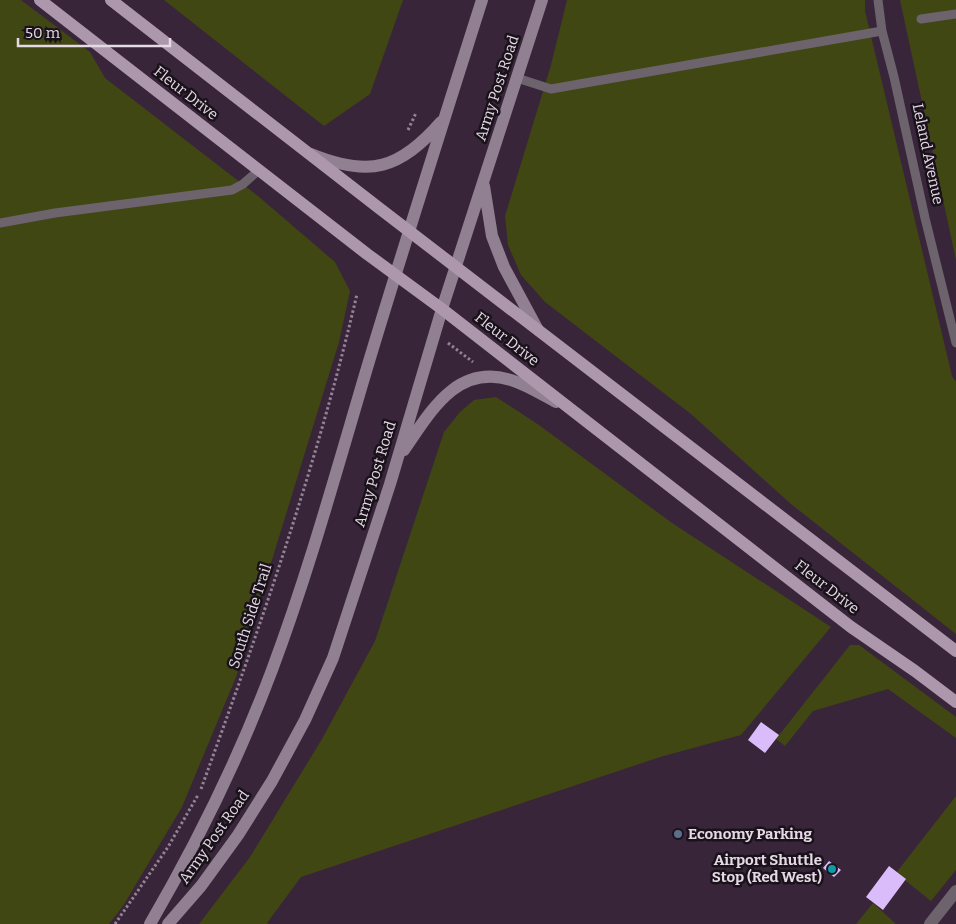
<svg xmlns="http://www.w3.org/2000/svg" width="956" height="924" font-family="Bitter,serif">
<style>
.green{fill:#404713}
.building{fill:#dbbcfa}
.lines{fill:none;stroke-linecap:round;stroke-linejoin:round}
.path{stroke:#938394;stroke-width:3;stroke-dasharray:2.5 2.5;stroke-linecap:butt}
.lane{stroke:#6d636d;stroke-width:9}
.street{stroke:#6d636d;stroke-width:12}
.secondary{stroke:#918091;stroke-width:12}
.primary{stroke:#ad97ac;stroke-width:12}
.service-dot{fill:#5c6f8a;stroke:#1a121b;stroke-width:2}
.culture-dot{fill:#0f9aa8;stroke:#1a121b;stroke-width:2}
.labels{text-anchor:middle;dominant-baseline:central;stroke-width:5;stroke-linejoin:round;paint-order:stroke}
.street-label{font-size:15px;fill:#e5d9e6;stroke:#1a121b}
.poi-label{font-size:15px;font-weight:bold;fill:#e5d9e6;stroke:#1a121b;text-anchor:start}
</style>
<rect width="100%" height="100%" fill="#38253a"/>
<path class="green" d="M0,0H21L90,52L105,78L258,196L335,262L350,291L339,342L236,677L182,807L123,906L109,924H0Z
M164,0H403L370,94L324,126Z
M567,0H865V11L952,376L956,382V634L791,504L691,414L545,302L521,275L508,245L505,216L551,65Z
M900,0H956V260Z
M496,397L539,425L672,523L831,627L741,735L660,757L301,877L267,923L269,924H199L250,857L322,739L375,641L444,432L460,412L474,400Z
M850,645H859L956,717V738L888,689L813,711L785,746L776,739Z
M956,796V870L931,901L896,873Z
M873,903L896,924H856Z"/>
<path class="building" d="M761,722L779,735L765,753L748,740Z
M829,861L841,870L834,877L823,868Z
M889,866L906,879L883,910L866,897Z"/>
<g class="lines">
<path class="path" d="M408,130L416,113
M448,343L473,362
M201,789C260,627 318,462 357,294
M115,924L168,847L198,795"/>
<path class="lane" d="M878,0L882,31L894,77L925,218L956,343
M921,19L956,14
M517,78L551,89L882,31
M0,223L55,213L232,190L243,184L259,170"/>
<path class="street" d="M930,924L956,891"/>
<path class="secondary" d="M311,154C370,178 400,169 441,122
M484,186L492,236L504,267L538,330
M404,450C430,413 456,363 511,380C527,385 541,394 556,402
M150,924C197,843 239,758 272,670C309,571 337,469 367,368C404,245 443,123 482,0
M168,924L201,886L238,835L272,781L305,720L333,658L390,484L442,309L542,0"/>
<path class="primary" d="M40,0L367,254L442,309L851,627L915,671L956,702
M111,0L379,208L956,651"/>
</g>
<circle class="service-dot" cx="678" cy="834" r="5"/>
<circle class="culture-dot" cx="832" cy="869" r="5"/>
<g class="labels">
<g class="street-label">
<text transform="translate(497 88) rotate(-72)">Army Post Road</text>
<text transform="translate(186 93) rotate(38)">Fleur Drive</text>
<text transform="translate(928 154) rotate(78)">Leland Avenue</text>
<text transform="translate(507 339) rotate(38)">Fleur Drive</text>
<text transform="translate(375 474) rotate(-73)">Army Post Road</text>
<text transform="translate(827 587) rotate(38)">Fleur Drive</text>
<text transform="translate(250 616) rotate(-72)">South Side Trail</text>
<text transform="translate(214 837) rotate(-55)">Army Post Road</text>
</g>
<g class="poi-label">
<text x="688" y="834">Economy Parking</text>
<text x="822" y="860" text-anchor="end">Airport Shuttle<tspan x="822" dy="17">Stop (Red West)</tspan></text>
</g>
</g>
<path d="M18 38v8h152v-8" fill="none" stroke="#e5d9e6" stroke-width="2.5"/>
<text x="25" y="38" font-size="15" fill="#e5d9e6" stroke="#1a121b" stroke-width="4" paint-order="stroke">50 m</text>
</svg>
